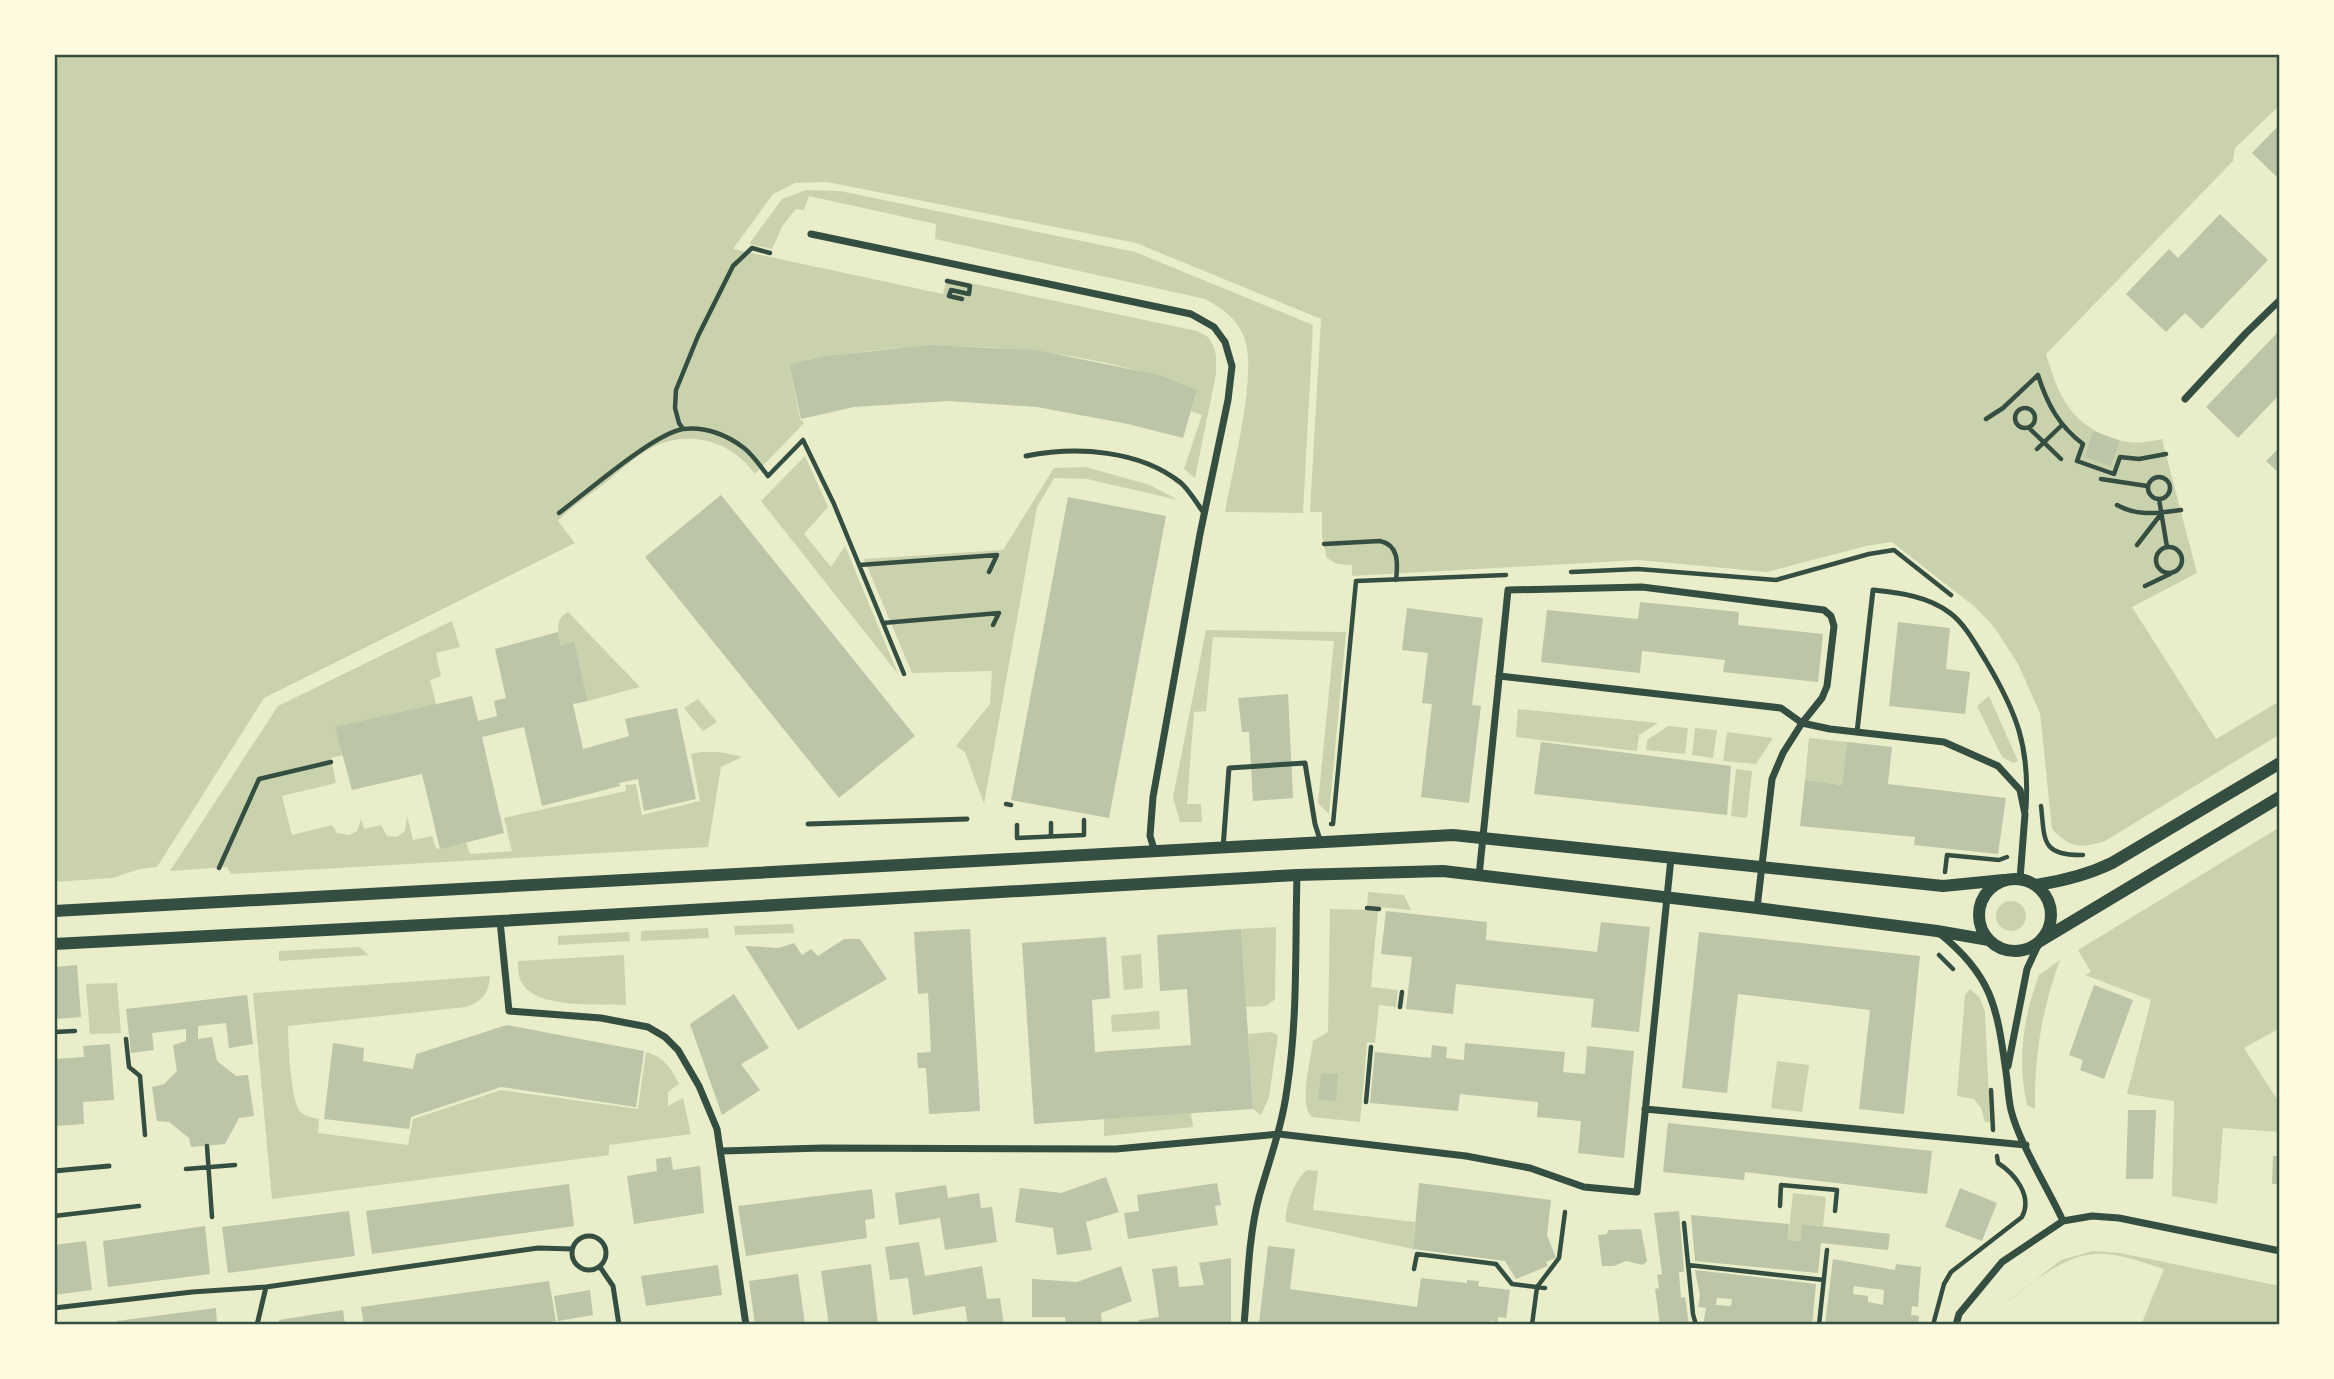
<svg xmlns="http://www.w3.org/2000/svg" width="2334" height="1379" font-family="Mulish,sans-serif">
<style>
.green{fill:#cad2ad}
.building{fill:#bcc5a7;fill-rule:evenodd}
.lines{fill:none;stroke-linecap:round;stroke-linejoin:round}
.path{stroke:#344e41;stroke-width:4.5}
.service{stroke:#344e41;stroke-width:5}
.minor{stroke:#344e41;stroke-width:7}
.tertiary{stroke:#344e41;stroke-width:12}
.neatline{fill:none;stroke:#344e41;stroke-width:2.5}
</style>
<rect width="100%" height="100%" fill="#e9edc9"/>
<path class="green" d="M54,54H2280V105L2235,148L2233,161L2046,354C2057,392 2069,422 2109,437C2129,444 2142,444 2162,439L2197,573L2132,607L2216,739L2280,701V734L2105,841C2080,849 2070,848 2052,829L2040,713L2018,664L1995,628L1975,607L1892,542L1866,546L1767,572L1638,560L1352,576V565L1337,564L1327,558L1322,537V512H1310L1321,319L1136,243L827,182L795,183L773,194L733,249L943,294L947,278L1197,331L1208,337L1213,345L1216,355V374L1195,478L1184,469L1202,415L1191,411L1197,390C1068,341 924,335 789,364L800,419L804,423L755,474C731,440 688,429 651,448C634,457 619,472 604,484C588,496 571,507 558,521L575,543L264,698L157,867L140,869L112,878L54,882Z
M806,190L840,191L1135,252L1313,325L1303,513L1225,512C1232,472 1257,376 1245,340C1239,320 1222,308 1205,299L935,239L936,224L809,196L804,210L796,209L783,225L772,249L749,244L782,199Z
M805,456L828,507L804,534L831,567L845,546L898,674L761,501Z
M1086,467L1150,485L1178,500L1087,479L1054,478L1037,507L984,804L965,752L956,746L990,704L992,671L912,673L864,559L1003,550L1054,468Z
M568,612L640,687L588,701L574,643L561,646C558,632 554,619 568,612Z
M452,621L460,647L436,653L441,676L430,680L436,704L343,755L331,758L336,783L282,796L292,835L332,825L337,833L349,835L357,831L361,819L364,829L381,825L387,836L397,837L405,831L407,816L413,840L432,836L436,849L466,842L470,854L512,851L504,818L626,791L625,785L636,784L642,815L700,801L691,754C709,750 724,752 742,757L721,767L708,847L231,874L227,867L170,871L278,706Z
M1206,630L1346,632L1329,814L1318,803L1334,641L1213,637L1206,711L1194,712L1187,804H1201L1202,822H1180L1173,797Z
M1989,696L2018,761L2013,763L2002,757L1977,706Z
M698,699L717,722L703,731L684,708Z
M1518,709L1658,723L1639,735L1637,751L1516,737Z
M1668,726L1688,728L1685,754L1646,750L1647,740Z
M1695,728L1717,730L1713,758L1692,755Z
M1727,732L1773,738L1756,764L1723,761Z
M1809,738L1847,742L1842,785L1805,780Z
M1736,769L1752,771L1747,818L1731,816Z
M2280,827V1028L2244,1048L2280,1104V1132L2223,1128L2217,1204L2172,1196L2174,1101L2127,1094L2151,1000L2085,975L2091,972L2078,950Z
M1368,892L1404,895L1411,910L1367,906Z
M1996 916a15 15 0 1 1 30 0a15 15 0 1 1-30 0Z
M1330,909L1378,910L1371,987L1398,990L1396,1007L1379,1005L1375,1043L1367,1042L1360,1122L1312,1117C1298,1104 1311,1060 1313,1041L1328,1032Z
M793,924L794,933L735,935L734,926Z
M1276,927L1275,999L1266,1006L1246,1007L1241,929Z
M708,928L709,938L641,941V931Z
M629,932L630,941L558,945V936Z
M359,947L369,955L279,961V951Z
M1141,954L1143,988L1124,990L1121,956Z
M624,955L626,1005C600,1004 536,1009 522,983C518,977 518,968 518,961Z
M2060,960C2042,1009 2034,1057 2035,1109L2027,1105C2017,1060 2023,1018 2039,975Z
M490,976C489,993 482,1002 466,1007L288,1026C288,1044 291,1097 299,1110C303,1116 312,1118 319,1119L318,1133L408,1145L413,1119L501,1090L638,1109L646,1052C664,1057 671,1068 679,1084L668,1092V1106L683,1098L691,1134L609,1145V1155L272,1199L253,993Z
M117,983L121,1033L90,1034L86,984Z
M1970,989L1980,998L1985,1012L1990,1122H1985L1981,1108L1974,1099L1957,1096L1965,995Z
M1159,1011L1160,1029L1112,1032L1111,1015Z
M1271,1032L1278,1035L1269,1097L1261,1115L1253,1109L1248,1034Z
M1777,1061L1809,1065L1802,1112L1771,1108Z
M1191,1113L1193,1127L1104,1136V1119Z
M1307,1170L1318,1171L1313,1210L1415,1222L1413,1249L1286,1222C1284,1208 1295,1179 1307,1170Z
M1793,1193L1826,1197L1823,1226L1802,1224L1800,1241L1788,1240Z
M2093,1251L2120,1253L2280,1286V1325H2141L2164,1269C2142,1262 2116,1252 2094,1254C2060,1256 2020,1292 1994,1312L2061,1260Z"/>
<path class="building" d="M2280,124V180L2252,153Z
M2220,214L2268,260L2202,329L2185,313L2166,332L2126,294L2169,249L2178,258Z
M2280,330V394L2238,438L2206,407Z
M930,345L1036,350L1159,375L1197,390L1183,438L1128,424L1037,407L948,401L854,407L801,419L789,364L827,356Z
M2093,431L2120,441L2111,466L2085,457Z
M2280,447V474L2266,461Z
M721,495L915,736L839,798L645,557Z
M1068,497L1166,516L1109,818L1011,800Z
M1640,602L1739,612L1738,625L1823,634L1818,682L1723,672L1725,660L1642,651L1640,673L1541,662L1547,610L1638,619Z
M1407,608L1483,618L1472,705L1481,706L1469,803L1421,797L1432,704L1422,703L1428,653L1402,650Z
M1898,622L1950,628L1946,669L1970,672L1965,714L1889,706Z
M558,632L561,646L574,642L588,701L573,704L583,749L629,736L625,719L677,708L696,799L644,811L638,779L619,783L620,786L542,806L524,727L482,737L504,833L440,849L422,774L352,790L335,727L472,696L478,721L497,716L494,701L506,698L495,649Z
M1288,694L1293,798L1253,801L1249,732H1242L1238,698Z
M1541,742L1731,766L1727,815L1534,794Z
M1847,742L1892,747L1888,784L2006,798L1998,854L1914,845L1915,837L1800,826L1805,780L1842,785Z
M1386,911L1487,922L1486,940L1597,952L1601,922L1650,927L1639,1032L1591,1027L1594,999L1456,984L1453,1014L1406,1009L1412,957L1381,954Z
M970,929L980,1111L929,1114L926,1068H918L917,1053L931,1052L928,993L918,994L914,932Z
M1241,929L1253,1109L1034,1124L1022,943L1106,937L1110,998L1092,1000L1095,1052L1191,1045L1187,989L1160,991L1157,935Z
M1699,932L1920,956L1904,1114L1859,1109L1870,1010L1738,994L1727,1093L1682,1088Z
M844,939H860L887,979L798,1030L745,946L779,948L794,943L802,955L811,949L818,956Z
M77,965L81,1017L54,1019V967Z
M2094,985L2133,1000L2104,1079L2080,1070L2083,1060L2069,1055Z
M734,994L769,1048L741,1064L760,1090L722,1115L690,1024Z
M247,995L253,1044L229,1048L226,1023L198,1026V1039L212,1037L217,1061L236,1076L248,1075L254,1116L239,1118L225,1144L191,1147L189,1138L169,1122L157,1121L152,1087L164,1084L177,1071L173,1045L186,1041V1029L152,1033L154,1050L131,1053L126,1009Z
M507,1025L644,1051L636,1107L501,1087L411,1117L409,1129L324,1119L333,1043L364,1048L363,1061L413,1069L416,1054Z
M1465,1043L1565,1052L1563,1072L1585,1074L1587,1046L1634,1051L1624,1158L1578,1153L1581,1121L1537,1117L1538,1102L1460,1094L1458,1111L1370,1103L1375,1052L1431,1058L1432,1045L1447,1047L1446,1058L1464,1060Z
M110,1044L114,1100L83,1102L84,1124L54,1126V1059L84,1057L83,1046Z
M1321,1073L1338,1074L1336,1101L1318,1099Z
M2128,1110H2156L2153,1179H2126Z
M1668,1123L1932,1151L1927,1194L1745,1172L1744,1180L1663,1172Z
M2273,1156H2280V1184H2272Z
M671,1157L673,1170L700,1166L704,1213L634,1224L627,1176L657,1171L656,1159Z
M1106,1177L1119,1212L1086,1222L1092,1250L1057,1255L1053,1228L1015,1222L1020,1188L1061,1193Z
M1217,1183L1221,1205L1215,1206L1218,1225L1128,1239L1124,1213L1139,1211L1137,1195Z
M1419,1183L1551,1200L1547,1235L1556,1258L1546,1262L1548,1266L1516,1279L1505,1261L1413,1249Z
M569,1184L574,1226L372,1254L366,1211Z
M946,1185L948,1198L979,1193L981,1208L992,1207L997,1242L945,1250L940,1218L899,1225L895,1193Z
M1960,1188L1997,1203L1982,1241L1945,1227Z
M872,1189L875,1218L865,1220L867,1238L746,1256L738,1206Z
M349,1211L355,1256L228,1273L222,1227Z
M1679,1211L1684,1272H1679L1680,1286L1681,1298L1685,1297L1689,1325H1660L1655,1289L1659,1288L1657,1275L1662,1274L1654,1213Z
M1691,1215L1789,1224L1788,1240L1800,1241L1802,1224L1890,1234L1888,1250L1821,1243L1818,1273L1695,1261Z
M205,1226L210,1274L108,1287L103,1241Z
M1641,1229L1647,1261L1643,1265L1626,1261L1614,1266H1602L1598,1235L1607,1234L1608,1230Z
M86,1241L92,1290L54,1295V1245Z
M919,1242L925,1276L982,1266L987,1299L1000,1298L1004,1325H968L965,1306L913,1315L908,1278L890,1280L885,1247Z
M1268,1246L1295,1249L1290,1289L1417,1307L1421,1278L1467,1283V1280L1479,1281L1478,1286L1510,1290L1506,1318L1498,1317V1322L1490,1321L1489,1325H1276L1259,1323Z
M1231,1258V1325H1139V1320L1159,1317L1152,1269L1177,1266L1179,1287L1204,1285L1199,1263Z
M1833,1259L1895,1270L1896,1264L1921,1267L1918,1307L1912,1306L1911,1315L1919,1316L1918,1325H1825ZM1854,1286L1884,1290L1883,1305L1868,1302V1296L1853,1294Z
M871,1264L878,1325H829L821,1271Z
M718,1265L722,1295L646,1306L641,1276Z
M1121,1266L1132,1301L1101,1313L1102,1325H1066L1065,1317H1032V1279L1077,1282Z
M1695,1270L1816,1284L1812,1325H1703L1706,1308L1698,1307L1700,1296ZM1717,1298L1732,1299L1731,1306L1716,1305Z
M798,1274L805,1325H755L749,1281Z
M549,1281L556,1321L531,1325H364L361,1307Z
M590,1290L593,1315L558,1321L554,1296Z
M216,1308L217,1325H117V1321Z
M343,1310L345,1325H279V1320Z"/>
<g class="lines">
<path class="path" d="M947,281L970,286L969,294L951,290L949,296L962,299
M2015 418a10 10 0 1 1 20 0a10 10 0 1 1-20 0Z
M1986,419L2003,408L2038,375C2047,404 2059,426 2083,444L2077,461L2114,474L2120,457L2139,459L2166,454
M2029,428L2061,459
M683,429L679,423L675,408L676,390L698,336L733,266L752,248L770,253
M2037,449L2062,425
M2148 488a11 11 0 1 1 22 0a11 11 0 1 1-22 0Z
M2101,479L2147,486
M2159,499L2167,547
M2117,505C2138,517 2158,513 2181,510
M559,513C586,493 653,434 683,429C705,426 727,435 744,448C753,455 761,467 768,476L803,440L834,504L904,674
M1324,544L1380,541C1399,545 1398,563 1396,580
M2137,545L2161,514
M2156 560a13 13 0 1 1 26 0a13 13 0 1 1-26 0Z
M859,565L997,555L989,572
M1571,572L1638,569L1776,580L1869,554L1894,550L1951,595
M2145,586L2170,574
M883,623L999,613L993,625
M1006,804L1011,805
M2041,806C2045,839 2040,856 2083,855
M1051,823V836
M1331,824H1333L1356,581L1506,575
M1017,825V838L1084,835V820
M219,868L259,779L331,762
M1945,872L1947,855L1999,860L2007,857
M1367,908L1379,909
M1939,955L1953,969
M1400,1007L1402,992
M54,1032L75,1031
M126,1039L129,1067L140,1076L145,1135
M1991,1090L1993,1130
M1366,1102L1371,1047
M207,1146L212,1217
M186,1169L235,1165
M1780,1206L1781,1185L1837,1190L1835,1211
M54,1216L139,1206
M1684,1223L1693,1314L1696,1325
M1688,1265L1824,1280
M1414,1269L1417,1254L1496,1264L1512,1284L1545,1288
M1532,1325L1537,1287L1559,1258L1565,1212
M1819,1325L1827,1250
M1933,1325L1944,1284L1951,1272L2022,1217C2033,1196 2015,1174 1998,1163L1997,1156"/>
<path class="service" d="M1026,456C1077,446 1140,450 1181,483C1190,491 1197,504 1204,513
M1857,732L1873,590C1900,593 1928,596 1950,613C1965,624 1976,645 1986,661C2017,713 2030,747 2026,809
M808,824L967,819
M1223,848L1229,768L1305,763L1315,824L1321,843
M54,1171L109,1166
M572 1253a17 17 0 1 1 34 0a17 17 0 1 1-34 0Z
M600,1267L613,1286L619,1325
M54,1308L192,1292L266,1287L538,1248L572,1249
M257,1325L266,1287"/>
<path class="minor" d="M811,234L1191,314L1214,327L1225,342L1232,366L1228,400L1200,534L1153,797L1150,836L1155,852
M2185,399L2246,333L2280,300
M1499,676L1781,708L1802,723L1830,729L1944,742L1998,766L2020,790L2025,814L2020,879
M1479,876L1508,590L1642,587L1824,610L1831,616L1834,626L1827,686L1822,698L1802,723L1783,753L1772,779L1757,908
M500,921L509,1011L601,1018L648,1027L665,1037L678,1050L699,1086L717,1129L746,1325
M1939,933C1993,976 1997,1008 2006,1072C2008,1085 2008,1097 2011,1110C2019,1143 2048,1188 2063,1221
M2008,1066L2027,969L2040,941
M1645,1109L2026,1145
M722,1151L823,1148L1116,1149L1279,1134L1466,1156L1530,1168L1584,1187L1637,1192L1671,858
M1244,1325C1248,1282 1248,1239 1259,1197C1269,1161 1282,1127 1287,1089C1298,1018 1295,946 1297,875
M1956,1325L1959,1314L2002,1262L2063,1221L2092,1216L2119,1218L2280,1251"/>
<path class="tertiary" d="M1979 915a36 36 0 1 1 72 0a36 36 0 1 1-72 0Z
M2036,885C2063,881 2087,875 2112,863L2280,763
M54,911L1453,835L1943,886L2004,880
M2040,941L2280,797
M54,944L500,921L1297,875L1443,871L1757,908L1937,931L1989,940"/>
</g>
<rect width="2334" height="1379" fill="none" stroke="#fefae0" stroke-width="112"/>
<rect x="56" y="56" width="2222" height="1267" class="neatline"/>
</svg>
